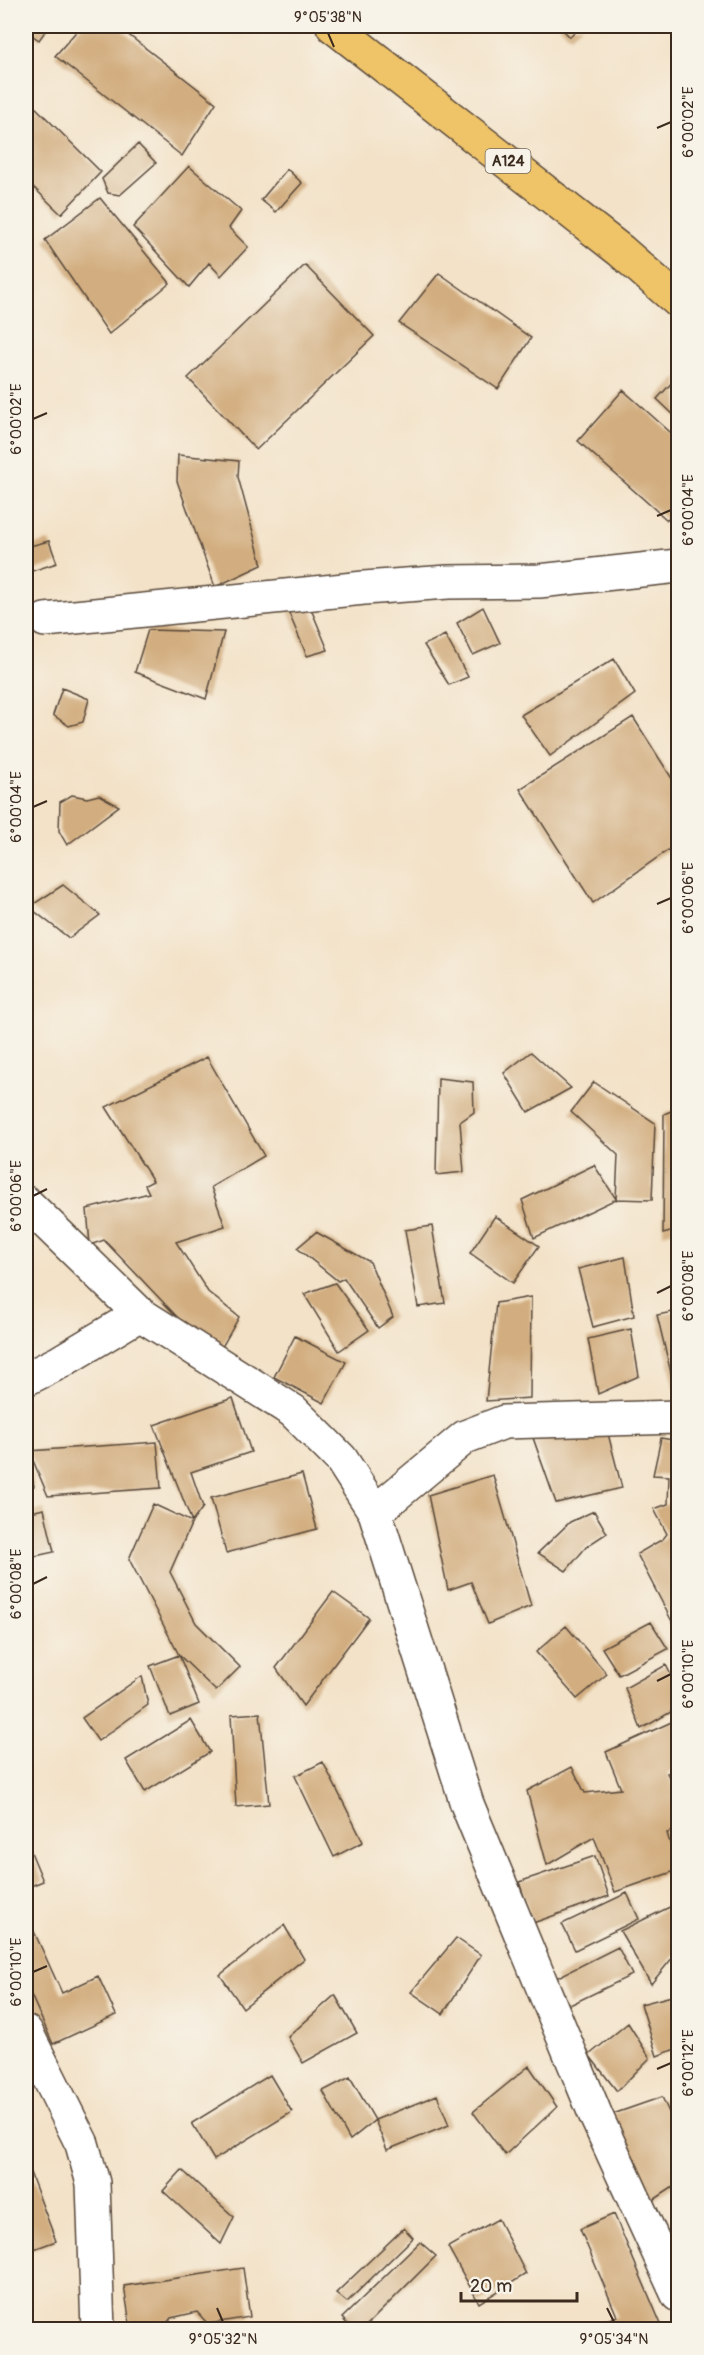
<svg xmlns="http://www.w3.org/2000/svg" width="704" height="2355" font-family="Pangolin,sans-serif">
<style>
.building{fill:#d2ad7f}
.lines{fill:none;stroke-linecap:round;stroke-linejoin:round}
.minor-casing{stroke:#574638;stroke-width:36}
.trunk-casing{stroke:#574638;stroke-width:36}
.minor{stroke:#fff;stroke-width:33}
.trunk{stroke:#efc469;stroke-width:33}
.ticks{fill:none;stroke:#3b2a1e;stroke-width:2}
.labels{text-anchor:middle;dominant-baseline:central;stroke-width:4.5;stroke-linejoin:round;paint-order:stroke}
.shield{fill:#f7f3e8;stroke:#73665b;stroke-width:1.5}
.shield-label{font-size:15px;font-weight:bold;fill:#3b2a1e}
.neatline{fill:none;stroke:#3b2a1e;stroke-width:2}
.ticks-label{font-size:15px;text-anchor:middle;fill:#3b2a1e}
</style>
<rect width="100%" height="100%" fill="#f7f3e8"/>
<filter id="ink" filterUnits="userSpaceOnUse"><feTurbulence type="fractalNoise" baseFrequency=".0167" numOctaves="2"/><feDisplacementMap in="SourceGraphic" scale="12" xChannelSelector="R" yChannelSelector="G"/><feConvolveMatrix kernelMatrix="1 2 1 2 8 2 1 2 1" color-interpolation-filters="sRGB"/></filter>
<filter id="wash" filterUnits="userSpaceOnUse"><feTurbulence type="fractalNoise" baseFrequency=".008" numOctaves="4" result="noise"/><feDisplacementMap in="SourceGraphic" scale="24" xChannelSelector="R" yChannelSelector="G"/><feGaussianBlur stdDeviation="1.35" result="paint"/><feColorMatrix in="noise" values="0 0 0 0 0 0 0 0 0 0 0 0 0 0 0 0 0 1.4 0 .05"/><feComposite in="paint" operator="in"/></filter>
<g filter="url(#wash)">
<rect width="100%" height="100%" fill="#f3e2c8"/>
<g id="blocks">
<path class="building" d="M26,26H49L39,40L26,31Z
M81,26H117L216,103L182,156L55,56Z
M559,26H582L570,37Z
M26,98L101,172L61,214L26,180Z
M138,144L156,163L120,195L108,193L102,179Z
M189,166L241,211L229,228L248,247L221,276L209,263L189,287L133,227Z
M287,169L302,183L276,212L261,200Z
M100,198L170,283L109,334L45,240Z
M305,265L374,336L256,450L188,378Z
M439,273L531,338L498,389L399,323Z
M678,376V419L657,399Z
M623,390L678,439V507L667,520L578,441Z
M178,455L239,461L238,477L262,565L215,587L177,481Z
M49,541L57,563L26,573V547Z
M483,607L500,643L473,655L457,623Z
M311,609L328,650L307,656L288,611Z
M148,630L224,632L206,699L135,672Z
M445,635L468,677L449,685L424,645Z
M614,659L635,694L550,756L521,715Z
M62,688L89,699L83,722L69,726L53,715Z
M633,717L678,788V843L593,903L520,789Z
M72,795L87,798L99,795L119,806L67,845L59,831L60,802Z
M63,885L100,915L69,938L29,907Z
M531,1052L571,1088L528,1112L504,1073Z
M207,1057L264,1156L211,1187L225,1226L176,1242L208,1292L239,1317L222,1347L182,1322L104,1240L90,1245L87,1209L149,1193L145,1185L153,1181L106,1107Z
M438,1078L473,1082L474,1112L460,1122L464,1172L436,1175Z
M594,1082L655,1123L652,1200L616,1199L534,1238L522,1200L594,1165L616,1199L618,1155L571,1112Z
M678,1108V1230L663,1234L664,1114Z
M495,1216L539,1246L513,1283L470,1253Z
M432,1226L445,1303L418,1307L405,1230Z
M316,1232L370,1262L393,1317L378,1328L344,1278L338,1281L297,1248Z
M625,1257L634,1316L593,1327L578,1269Z
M335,1283L369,1330L339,1351L304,1294Z
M531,1297L530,1398L486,1401L496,1303Z
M678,1311V1402L657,1315Z
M631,1329L639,1376L598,1394L588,1339Z
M295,1336L346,1362L324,1403L274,1377Z
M233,1398L251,1452L191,1472L203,1507L192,1522L154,1425Z
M605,1422L622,1488L556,1503L531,1432Z
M661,1438L678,1441V1633L637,1554L663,1539L667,1534L654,1509L668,1504L669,1476L653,1475Z
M157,1442L161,1488L48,1496L29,1451Z
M26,1458L34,1486L26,1488Z
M302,1474L317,1529L226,1553L211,1498Z
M493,1475L531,1606L488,1624L471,1582L448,1590L428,1495Z
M153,1504L192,1522L170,1572L196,1623L240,1667L216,1691L179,1655L199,1704L170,1716L150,1666L179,1655L129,1559Z
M44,1509L54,1552L26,1558V1513Z
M594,1511L607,1533L587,1546L566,1571L538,1553L570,1522Z
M333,1592L369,1618L303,1706L276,1668Z
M651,1622L668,1649L619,1675L602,1648Z
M566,1626L607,1674L577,1699L536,1652Z
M666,1665L678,1689V1708L641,1729L625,1688Z
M142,1676L148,1705L98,1741L82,1718Z
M260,1713L269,1804L236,1807L231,1715Z
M678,1719V1768L667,1773L678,1794V1830L667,1833L678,1870L615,1892L594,1837L547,1865L527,1791L572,1767L585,1793L621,1789L606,1752Z
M191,1720L210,1752L145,1792L126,1760Z
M323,1762L363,1842L334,1857L295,1776Z
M26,1840L43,1881L26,1888Z
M595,1856L609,1896L533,1923L519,1882Z
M627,1893L639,1919L575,1950L562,1924Z
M678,1903V1951L651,1984L620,1931Z
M26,1914L62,1993L98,1976L116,2015L53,2044L26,1984Z
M284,1925L304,1959L243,2008L220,1975Z
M456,1938L481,1955L443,2014L411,1992Z
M618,1947L632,1975L570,2005L556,1978Z
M335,1995L357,2033L303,2063L288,2037Z
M676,1995L678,2000V2048L657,2056L641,2004Z
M628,2023L650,2058L617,2091L589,2055Z
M529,2066L557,2107L505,2155L473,2112Z
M270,2075L292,2112L214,2160L192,2123Z
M350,2077L375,2120L350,2140L323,2091Z
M437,2095L449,2125L387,2150L375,2120Z
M662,2097L678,2132V2184L649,2203L613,2114Z
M26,2162L56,2241L26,2252Z
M182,2170L234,2217L221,2244L163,2191Z
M614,2214L663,2329H585L617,2316L580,2229Z
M498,2219L526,2274L479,2303L448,2247Z
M404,2228L413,2238L347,2302L336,2293Z
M420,2242L436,2256L362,2330H353L342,2318Z
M243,2268L250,2317L208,2324L197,2312L171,2318L161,2330H131L124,2286Z"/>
</g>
</g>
<g filter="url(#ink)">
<use href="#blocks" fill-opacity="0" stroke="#574638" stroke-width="1.5"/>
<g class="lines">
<defs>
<path id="minor" d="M45,620L364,588L448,582L539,581L678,566
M26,1203L140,1314L293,1411L341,1459L375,1512L467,1804L596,2116L678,2295
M26,1379L60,1362L140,1314
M375,1512L465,1437L504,1422L678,1417
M26,2032L82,2144L93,2183L98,2330"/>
<path id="trunk" d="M333,26L621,251L678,301"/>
</defs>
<use href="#minor" class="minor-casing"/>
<use href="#trunk" class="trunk-casing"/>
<use href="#minor" class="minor"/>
<use href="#trunk" class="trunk"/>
</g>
</g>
<path class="ticks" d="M328,33L334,47M657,128L671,122M33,419L47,413M657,516L671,510M33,807L47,801M657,904L671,898M33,1196L47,1189M657,1293L671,1286M33,1584L47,1577M657,1681L671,1674M33,1972L47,1966M657,2069L671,2063M217,2308L223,2322M607,2308L614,2322"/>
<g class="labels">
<rect class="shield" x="485.5" y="149" width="45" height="24" rx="4.5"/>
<g class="shield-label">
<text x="508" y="161">A124</text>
</g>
</g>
<rect width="704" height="2355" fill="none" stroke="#f7f3e8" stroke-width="66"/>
<path d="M461 2292v9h116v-9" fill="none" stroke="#3b2a1e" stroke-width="3"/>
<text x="470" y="2292" font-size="18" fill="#3b2a1e" stroke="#f7f3e8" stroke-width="4.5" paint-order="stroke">20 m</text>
<rect x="33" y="33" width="638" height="2289" class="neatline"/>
<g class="ticks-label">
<text x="328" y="22">9°05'38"N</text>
<text transform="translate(688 122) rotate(-90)" y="5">6°00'02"E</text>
<text transform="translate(16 419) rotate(-90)" y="5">6°00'02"E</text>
<text transform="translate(688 510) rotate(-90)" y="5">6°00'04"E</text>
<text transform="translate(16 807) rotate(-90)" y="5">6°00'04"E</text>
<text transform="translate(688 898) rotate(-90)" y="5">6°00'06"E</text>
<text transform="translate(16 1196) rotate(-90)" y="5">6°00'06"E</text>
<text transform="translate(688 1286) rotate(-90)" y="5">6°00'08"E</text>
<text transform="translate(16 1584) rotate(-90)" y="5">6°00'08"E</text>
<text transform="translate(688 1674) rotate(-90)" y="5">6°00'10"E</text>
<text transform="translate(16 1972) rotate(-90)" y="5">6°00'10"E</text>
<text transform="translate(688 2063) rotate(-90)" y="5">6°00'12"E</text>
<text x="223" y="2344">9°05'32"N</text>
<text x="614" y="2344">9°05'34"N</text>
</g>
</svg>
